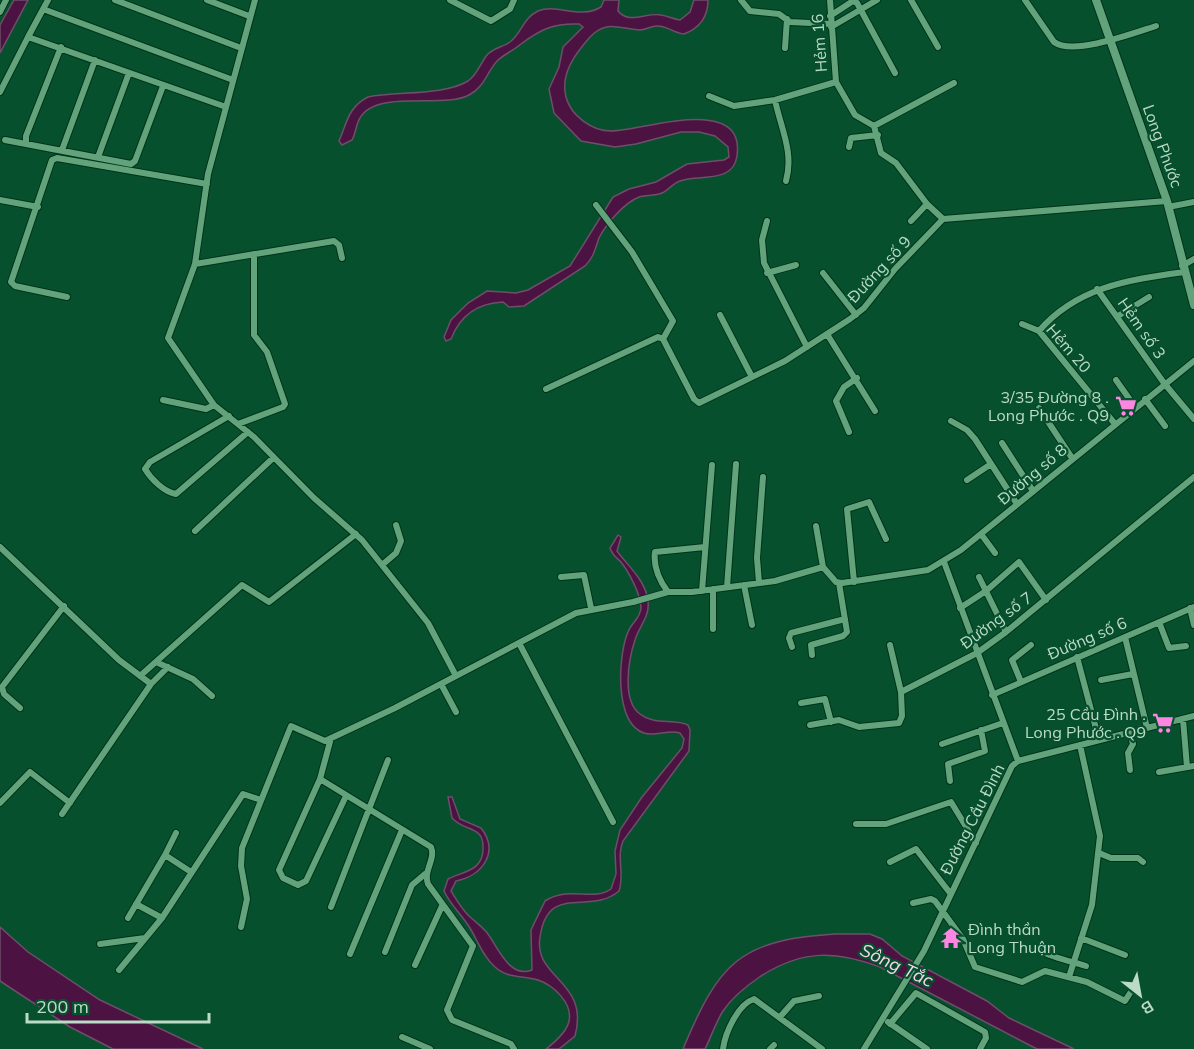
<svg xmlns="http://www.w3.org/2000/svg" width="1194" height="1049" font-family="Mulish,sans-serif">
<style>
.water{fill:#4c1342;stroke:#6e4f6a;stroke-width:1.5}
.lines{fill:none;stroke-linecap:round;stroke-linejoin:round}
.minor-casing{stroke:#00331a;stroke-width:8}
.tertiary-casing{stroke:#00331a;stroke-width:10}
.minor{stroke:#62a37b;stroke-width:6}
.tertiary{stroke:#62a37b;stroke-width:8}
.labels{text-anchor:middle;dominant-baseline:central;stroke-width:4.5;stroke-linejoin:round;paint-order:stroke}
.street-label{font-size:16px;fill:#bcdbc6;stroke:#07502e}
.poi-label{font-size:16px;fill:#bcdbc6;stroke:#07502e;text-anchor:end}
.water-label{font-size:18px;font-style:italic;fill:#fbd5f0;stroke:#07502e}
</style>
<rect width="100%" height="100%" fill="#07502e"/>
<path class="water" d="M14,0H28L0,53V25Z
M604,0H619L618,11C629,25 647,12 661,15C668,16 673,19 680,20L690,12L694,0H708C708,17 700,28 684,34C674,33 667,26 658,26C652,25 647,30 640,30C620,29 607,19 590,37C575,54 560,74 566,97C571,116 592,131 611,131C639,132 746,92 737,156C733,184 700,174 680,181C673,183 669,190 662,193C655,196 646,195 639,197C624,203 606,224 599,238C595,249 594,257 585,266L524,306L509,307L503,302C478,303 460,316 451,339L446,341L444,337L451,320L468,303L487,291L516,293L528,290L570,266L613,197L629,189L656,182L687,164L724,160L729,157L728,147L715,136L699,132H681L636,144L615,147L581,141L554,113L549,89L559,67L563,47L583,27L579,24C554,23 541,29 521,44C514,50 505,54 498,60C487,71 485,87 469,95C444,109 376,89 360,118C356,124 356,133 352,140L342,145L339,141C347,123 348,107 368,97C397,91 443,96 468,81C477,75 480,64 487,55C493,48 503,47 510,42C522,33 523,18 538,11C557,3 580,20 601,7Z
M618,535L621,537L617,551C628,566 646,581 648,601C650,617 639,626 635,640C629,658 621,700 640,714C656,726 673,718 688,725L690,730L689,751L623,841C616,858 625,873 619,891C590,916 548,882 540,937C533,979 590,980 575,1036L559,1049H546C555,1042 567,1032 569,1021C573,1003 553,985 538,980C523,975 508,979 495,967C482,956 477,938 468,925C460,913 450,904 444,891L448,879C464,871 484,871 483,847C483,843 483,838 479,834C472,827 461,828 452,818L448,797H452L460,819L481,828C500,852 482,876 456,881L451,891C456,899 461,908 468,915C474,921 483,927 488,934C498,948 510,979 532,970L531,930L545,901C571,885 592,902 611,889L616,874L615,851L620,830L642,797L682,748L684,739L680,733C669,729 655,737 644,733C614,723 618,655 628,632C632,622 640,619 641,608C641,595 629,572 621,562C616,557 612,555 610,548Z
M0,927L28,952L100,1000L203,1049H113L70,1027L0,981Z
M835,934H870L882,939L902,956L987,1001L1009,1018L1074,1049H1037L880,967C835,950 802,950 761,976C746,986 733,996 723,1011C716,1022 711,1037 705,1049H683C719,963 739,940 835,934Z"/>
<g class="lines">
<defs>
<path id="minor" d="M115,0L241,48
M207,0L249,16
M450,0L491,21L510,9L514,0
M741,0L750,11L779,14L790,22L831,24
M830,0L836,82L855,115L874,126L881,153L896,163L927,204L943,219
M911,0L938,47
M1025,0L1054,42C1073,56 1134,33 1156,26
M43,9L233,80
M0,12L6,0
M830,16L853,1L857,3L895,73
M831,27L877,0
M28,37L48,0
M785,48L787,19
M0,92L28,37L226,107
M709,96L734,106L775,100
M874,126L954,83
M5,140L131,164L135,161L163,86
M26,143V136L61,47
M849,147L851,138L878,135
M62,150L95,60
M98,157L129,73
M786,181C794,152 781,129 775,100L836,82
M0,200L38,207
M596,205L632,252L673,321L663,339
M1168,207L1194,202
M943,219L1167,201
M767,221L762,240L764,263L807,347
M911,221L927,204
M342,258L339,245L334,241L195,264L168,338L214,405L254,437L314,498L362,540L428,623L456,676
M195,264L208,174L255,0
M1182,266L1194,259
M767,273L796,265
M823,273L856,315
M1097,289L1164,383L1194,419
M67,297L15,286L11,282L52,160L57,158L207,184
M720,315L752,377
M1118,316L1149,297
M1022,324L1039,331L1115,424
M1039,331C1077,287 1128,280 1184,272
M827,334L875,411
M663,339L694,399L699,403L785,361L850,319L864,308L895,269L943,219
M1116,380L1135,407
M546,389L658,337L663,339
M1145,399L1165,426
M163,400L206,409L214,405
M1039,408L1072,458
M229,416L150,462L145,469C151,479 164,492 176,494L248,432
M951,421L967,430L975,439L1017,504
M238,424L283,407L285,404L267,352L254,335V254
M849,432L836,401L844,387L857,378
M1002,443L1033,491
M967,480L991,464
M816,526L823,567
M195,531L273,458
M981,534L995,553
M0,547L119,660L151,684L62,814
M944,562L1018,761
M382,565L396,553L401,541L396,525
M561,577L584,575L591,608
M979,577L1006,632
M854,582L847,509L869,502L886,539
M759,583L757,558L763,477
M744,585L752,625
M727,587L736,464
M713,589V629
M702,591L712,465
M668,592C659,580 653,567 655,552L705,547
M960,608L986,591L1019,562L1046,600
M1190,608L1194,625
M1159,622L1169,648L1186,646
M1125,637L1147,728
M519,643L613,822
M890,645L901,692
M792,647L789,638L791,633L845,619
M812,655L811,645L843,636L847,632L839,583
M1077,657L1099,740
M156,662L193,679L212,696
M140,676L242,585L269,602L356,534
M1101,680L1133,674
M1021,682L1012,660L1031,645
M151,684L168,667
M441,684L456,712
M992,695L1194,607
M801,703L825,699L831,722
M20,708L4,694L2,687L64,606
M1183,719L1187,767
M810,725L839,720L859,727L899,723L902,716L901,692L977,653L1006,632L1194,477
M331,738L320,779L431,847C436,860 423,870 428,884L473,946L447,1010L452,1020L511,1044L514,1049
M942,744L1003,723
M1130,770L1128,753L1133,744L1130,732
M1159,772L1194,766
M320,779L279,870L283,878L298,885L306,881L346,796
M950,781L948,764L985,751L981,730
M0,803L30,772L70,803
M856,824H886L951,802L976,843
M176,833L165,855L191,872
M1099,853L1111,858H1138L1143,862
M890,862L916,849L950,893
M913,903L931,899L935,901L963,939L975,967L1022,982L1045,971L1087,982L1125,1001L1132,990
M136,904L162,918
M331,907L388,760
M128,918L165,855
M241,927L247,899L241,866L242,848L291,726L325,741L395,708L576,613L633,602L668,592H692L775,581L823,567L836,582L842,583L928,570L961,550L1194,361
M1081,938L1125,955
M100,944L145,938
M1041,951C1051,957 1073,962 1086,966
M385,952L412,885L425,874
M350,954L402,830
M415,965L442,906
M119,970L162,918L243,794L261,800
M1069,977L1092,905L1100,836L1080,745
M780,1017L794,1001L819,996
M888,1022L927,1049
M890,1024L916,993L985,1032L986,1038L980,1049
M402,1037L430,1049
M723,1049C725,1033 738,1004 754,999L822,1049
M770,1049L774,1045
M864,1049L924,951L1012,766L1018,761L1194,716"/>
<path id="tertiary" d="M1096,0L1167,201L1194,305"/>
</defs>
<use href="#minor" class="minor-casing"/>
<use href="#tertiary" class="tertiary-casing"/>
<use href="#minor" class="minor"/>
<use href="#tertiary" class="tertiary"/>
</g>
<defs>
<symbol id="supermarket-bare" viewBox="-9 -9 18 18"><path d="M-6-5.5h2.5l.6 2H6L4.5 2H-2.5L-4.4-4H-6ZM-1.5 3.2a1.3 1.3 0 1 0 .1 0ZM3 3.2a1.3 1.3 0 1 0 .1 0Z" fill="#fd86e2" stroke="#07502e" stroke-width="2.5" paint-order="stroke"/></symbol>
<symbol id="temple-bare" viewBox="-9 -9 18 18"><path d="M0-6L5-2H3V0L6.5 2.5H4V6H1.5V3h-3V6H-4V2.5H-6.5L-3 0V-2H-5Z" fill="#fd86e2" stroke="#07502e" stroke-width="2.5" paint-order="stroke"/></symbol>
</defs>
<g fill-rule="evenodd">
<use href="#supermarket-bare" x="1111" y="391" width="30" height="30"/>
<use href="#supermarket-bare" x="1148" y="708" width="30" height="30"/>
<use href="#temple-bare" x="936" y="923" width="30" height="30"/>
</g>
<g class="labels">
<g class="street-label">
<text transform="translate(819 43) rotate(-94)">Hẻm 16</text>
<text transform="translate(1163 146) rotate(70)">Long Phước</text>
<text transform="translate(879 269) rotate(-47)">Đường số 9</text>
<text transform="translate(1142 328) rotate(55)">Hẻm số 3</text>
<text transform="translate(1069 348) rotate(49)">Hẻm 20</text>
<text transform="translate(1032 474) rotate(-40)">Đường số 8</text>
<text transform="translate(996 620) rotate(-36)">Đường số 7</text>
<text transform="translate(1087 638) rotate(-23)">Đường số 6</text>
<text transform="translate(972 819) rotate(-63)">Đường Cầu Đình</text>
</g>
<g class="poi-label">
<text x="1109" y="397">3/35 Đường 8 .<tspan x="1109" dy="18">Long Phước . Q9</tspan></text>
<text x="1146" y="714">25 Cầu Đình .<tspan x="1146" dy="18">Long Phước . Q9</tspan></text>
<text x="968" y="929" text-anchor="start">Đình thần<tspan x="968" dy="18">Long Thuận</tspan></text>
</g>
<g class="water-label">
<text transform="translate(897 965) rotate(25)">Sông Tắc</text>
</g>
</g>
<g transform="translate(1140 995) rotate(149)" stroke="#07502e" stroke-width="4.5" paint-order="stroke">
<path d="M0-4.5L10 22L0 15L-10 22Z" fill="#bcdbc6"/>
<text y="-9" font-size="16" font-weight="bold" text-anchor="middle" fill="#bcdbc6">B</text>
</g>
<path d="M27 1013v9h182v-9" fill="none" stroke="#bcdbc6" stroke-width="3"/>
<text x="36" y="1013" font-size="18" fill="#bcdbc6" stroke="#07502e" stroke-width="4.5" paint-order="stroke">200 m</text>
</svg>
